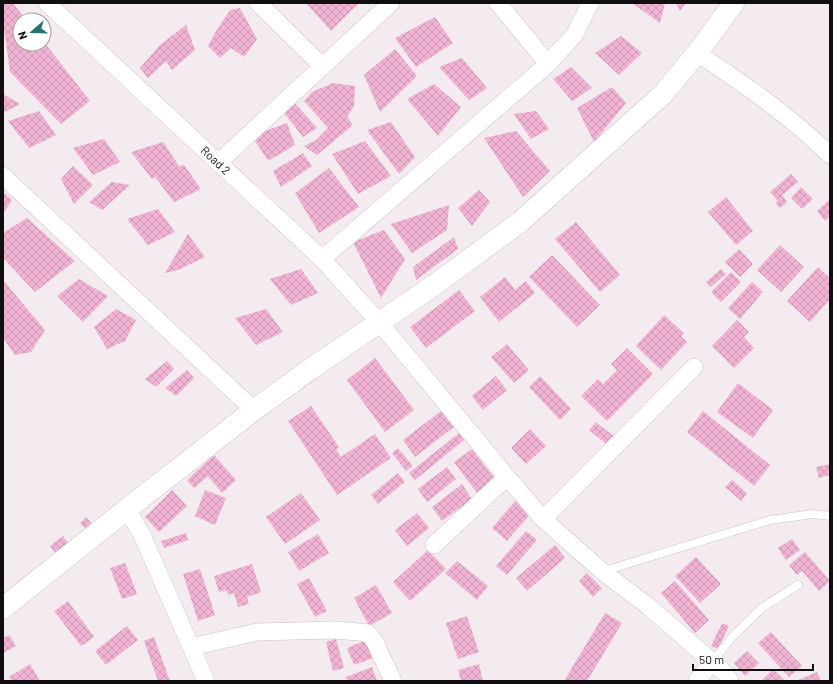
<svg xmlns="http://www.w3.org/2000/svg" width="833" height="684" font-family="Barlow,sans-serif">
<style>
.building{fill:url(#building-cross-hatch)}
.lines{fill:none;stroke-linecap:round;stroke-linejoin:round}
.service-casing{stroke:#cac2c6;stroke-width:9}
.minor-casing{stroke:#cac2c6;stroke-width:18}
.tertiary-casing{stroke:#cac2c6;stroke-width:22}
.service{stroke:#fff;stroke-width:8}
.minor{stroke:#fff;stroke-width:17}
.tertiary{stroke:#fff;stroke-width:21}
.labels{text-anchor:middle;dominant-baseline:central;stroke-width:3;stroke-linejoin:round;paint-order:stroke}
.street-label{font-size:12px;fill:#110e0f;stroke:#fff}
</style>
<defs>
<pattern id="building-cross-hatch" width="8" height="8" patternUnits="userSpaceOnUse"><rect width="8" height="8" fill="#f1b3d4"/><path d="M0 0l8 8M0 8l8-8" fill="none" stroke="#ce99b5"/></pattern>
</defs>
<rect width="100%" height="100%" fill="#f4ebf0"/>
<path class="building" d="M3,3H13L26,20H20V44H44V42L90,101L61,124L10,72L3,21Z
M306,3H359L331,31Z
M632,3H665L660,23Z
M676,3H686L680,11Z
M240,8L257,39L244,57L231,48L220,58L208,46L216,31L230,10Z
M435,17L453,43L416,67L395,38Z
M186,25L195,50L172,70L166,61L148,78L140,68L160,45Z
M621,36L642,53L619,75L595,53Z
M395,49L417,76L380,112L364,75Z
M462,58L487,88L469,100L439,67Z
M571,67L592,88L572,101L553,79Z
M333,83L355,86L354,106L347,117L353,125L317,155L304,146L316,140L328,128L304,101L312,92Z
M434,84L461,107L438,136L407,99Z
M612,87L626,103L594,142L577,108Z
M3,94L20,104L3,113Z
M294,102L317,128L303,137L284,113Z
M39,111L56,135L29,148L8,121Z
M536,111L549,129L531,139L514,114Z
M391,122L415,157L399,174L367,130Z
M287,123L295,145L268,161L252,136Z
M516,131L550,171L523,197L484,138Z
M104,139L120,162L93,175L73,148Z
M365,141L391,176L358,194L332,154Z
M163,142L179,166L174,168L184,165L201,189L174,202L155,177L152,179L131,152Z
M303,153L312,166L281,187L273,171Z
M73,166L93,185L74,204L61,179Z
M329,168L359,207L319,233L295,193Z
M791,174L798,182L782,195L787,202L780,208L775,203L778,201L770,192Z
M112,182L130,185L102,210L89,202Z
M801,187L813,199L802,209L791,198Z
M479,190L490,202L472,226L458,208Z
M3,192L12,200L3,214Z
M726,197L753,231L736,245L708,212Z
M829,200L830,201V216L825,221L817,211Z
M449,205L447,230L412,253L391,224Z
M158,209L175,232L148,245L127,219Z
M27,218L75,261L35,292L3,258V233Z
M576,222L620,275L600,292L555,239Z
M384,230L405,259L381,298L353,242Z
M188,234L205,257L178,270L165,273Z
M454,237L458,249L416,280L413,267Z
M780,245L804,267L781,292L757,270Z
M739,249L753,264L740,277L725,262Z
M552,255L600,305L577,327L529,277Z
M818,267L830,278V299L810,322L787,301Z
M301,269L318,293L291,305L270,279Z
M721,269L726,274L711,287L706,282Z
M731,272L741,282L721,302L711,292Z
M505,277L515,290L526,281L535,293L499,322L480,297Z
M79,279L108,296L83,322L57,296Z
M3,280L45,330L31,352L15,355L3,338Z
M752,282L763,292L740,319L728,308Z
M459,290L475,311L426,348L410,327Z
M116,309L136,320L125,341L107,349L94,327Z
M266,309L283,332L256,345L235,318Z
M664,315L684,333L681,336L687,342L661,370L636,346Z
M737,320L749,332L744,337L754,348L734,368L712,346Z
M507,344L529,370L514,383L491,357Z
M627,348L653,374L607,421L581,396L598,379L603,384L617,370L611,364Z
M375,358L414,410L385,432L347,380Z
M167,361L174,369L156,387L145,379Z
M187,370L194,378L176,396L165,388Z
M496,376L507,390L483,410L472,396Z
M540,376L571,409L560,420L529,387Z
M738,383L773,410L753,438L717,412Z
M311,406L339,447L336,449L341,457L375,434L391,458L337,495L288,421Z
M441,411L454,427L415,457L403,440Z
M703,411L770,465L754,486L687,432Z
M596,422L617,439L610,447L589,430Z
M530,429L546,446L526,464L511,448Z
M459,433L464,440L415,480L409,473Z
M398,448L413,466L406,471L392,453Z
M472,449L495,479L477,493L454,462Z
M214,455L236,480L222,493L208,476L194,488L187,480Z
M830,464V475L819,478L816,467Z
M447,467L456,479L427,502L418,489Z
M398,473L405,482L378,504L371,495Z
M732,480L747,493L741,501L725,487Z
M462,484L472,499L442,521L432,507Z
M172,490L187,506L159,532L145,517Z
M205,490L226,498L215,525L195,516Z
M301,493L320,520L285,544L266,517Z
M517,499L532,512L507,541L492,528Z
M417,513L429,528L407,546L395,530Z
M86,517L93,525L87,531L80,523Z
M526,531L537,540L507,575L496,566Z
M186,533L188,540L164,548L161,541Z
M318,534L329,553L299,571L288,552Z
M63,536L69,545L56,554L50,546Z
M792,539L800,550L786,560L778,548Z
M555,545L565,558L527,591L516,578Z
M428,550L446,569L410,601L393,582Z
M805,552L830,581L819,591L802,571L797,575L789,565Z
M696,557L721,584L700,603L675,576Z
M457,561L488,586L477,600L445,573Z
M125,563L137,594L122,599L110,568Z
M252,564L261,592L247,597L249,604L238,607L234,593L228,595L226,590L219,592L214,576Z
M200,569L215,615L198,621L183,574Z
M587,573L602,588L593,597L579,581Z
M309,578L327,611L315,617L297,584Z
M675,581L709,620L695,633L661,593Z
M376,585L392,613L369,626L354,598Z
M68,601L94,637L81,646L54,611Z
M605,613L622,623L587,681H564Z
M467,616L479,652L458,659L446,623Z
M722,623L729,626L718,649L711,646Z
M127,626L138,640L106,665L95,651Z
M771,632L802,666L789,677L758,643Z
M9,635L16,646L3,653V638Z
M154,637L170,681H158L144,641Z
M336,639L344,668L333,671L326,642Z
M369,639L376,657L354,665L347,648Z
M747,651L759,663L745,676L734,663Z
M30,664L40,681H12L9,677Z
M479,664L483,681H461L458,670Z
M372,667L377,681H347L346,677Z
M773,669L784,680L783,681H761Z
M817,672L821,681H796Z"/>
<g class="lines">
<defs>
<path id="service" d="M604,571L770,520L813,514L830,516
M712,662L733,636L763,607L798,585"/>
<path id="minor" d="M47,3L322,259L379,322L507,477L543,519L603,572L648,606L725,673L730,681
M258,3L322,66
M498,3L548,64
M697,53C744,84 790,116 830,155
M219,162L391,3
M3,176L254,410
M322,259L548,64L575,34L590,3
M127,509L142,535L206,681
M543,519L694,367
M434,545L507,477
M191,647L257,632L335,630L359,632L368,633L375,642L393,681
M697,681L712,662"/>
<path id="tertiary" d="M3,608L127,509L254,410L309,370L433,286L520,222L662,95L697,53L734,3"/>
</defs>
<use href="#service" class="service-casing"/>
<use href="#minor" class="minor-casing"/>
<use href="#tertiary" class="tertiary-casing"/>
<use href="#service" class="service"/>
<use href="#minor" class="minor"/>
<use href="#tertiary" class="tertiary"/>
</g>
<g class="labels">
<g class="street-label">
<text transform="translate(216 160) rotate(43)">Road 2</text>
</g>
</g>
<rect width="833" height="684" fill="none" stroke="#110e0f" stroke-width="8"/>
<g transform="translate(32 32) rotate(250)"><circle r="19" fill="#ffffff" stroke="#a09f9f"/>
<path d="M0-3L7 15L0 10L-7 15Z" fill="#28726f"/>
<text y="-6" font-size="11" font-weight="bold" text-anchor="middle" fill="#110e0f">N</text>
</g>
<path d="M693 664v6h120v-6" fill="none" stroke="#110e0f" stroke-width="2"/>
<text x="699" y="664" font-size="12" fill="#110e0f" stroke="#ffffff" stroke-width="3" paint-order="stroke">50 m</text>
</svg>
